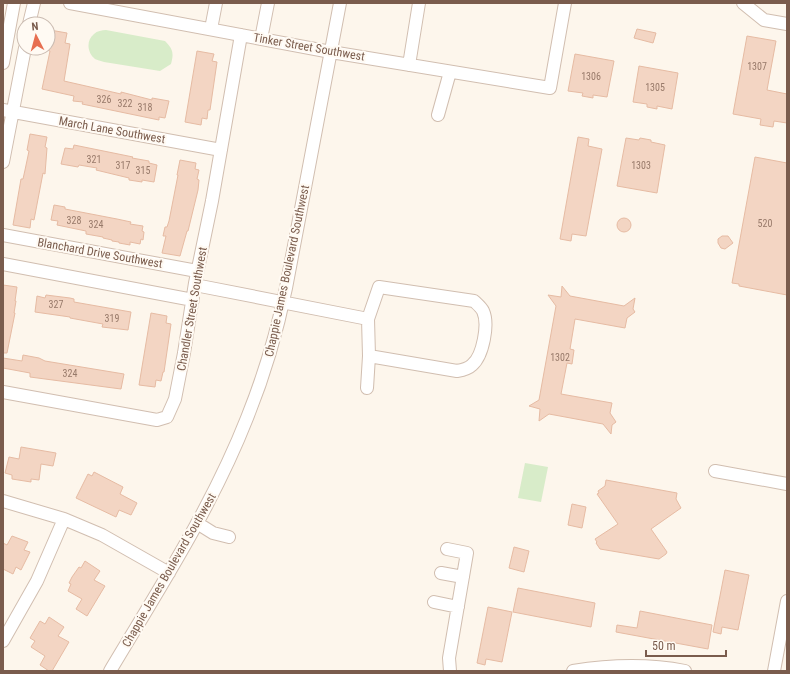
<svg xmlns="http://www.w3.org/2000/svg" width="790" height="674" font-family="'Roboto Condensed',sans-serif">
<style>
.green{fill:#d8ecc9}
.building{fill:#f3d5c3;stroke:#e6bba3}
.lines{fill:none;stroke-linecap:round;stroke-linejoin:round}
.minor-casing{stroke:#d1beb0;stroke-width:14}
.minor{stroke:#fff;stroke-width:12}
.labels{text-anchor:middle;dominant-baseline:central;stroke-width:4;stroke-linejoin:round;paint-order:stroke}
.number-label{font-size:10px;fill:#987a6a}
.street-label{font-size:12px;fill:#7a5c4d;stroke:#fffaf3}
</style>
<rect width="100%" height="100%" fill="#fdf6ec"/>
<path class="green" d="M106,30L165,41C173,49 174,53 171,64L160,71L104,62C101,61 97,60 95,59C87,53 86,40 94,34C97,31 102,30 106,30Z
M525,463L548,467L541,502L518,498Z"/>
<path class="building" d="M637,29L656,33L653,43L634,38Z
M50,30L67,33L65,43L70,44L64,81L121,94V92L152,100V98L169,101L165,118L159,117V120L82,104L83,102L73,101L74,96L42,89L50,51L47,50Z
M747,36L776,41L767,90L787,94V123L774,121L773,127L760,125L761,119L733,114Z
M197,51L214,54L212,61L217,62L210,110H208L207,119L202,118L201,125L185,122Z
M575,54L614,61L607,97L593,95V98L582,96L583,93L568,91Z
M639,66L678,73L672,109L657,106V109L647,107V104L633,102Z
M30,134L47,137L45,147L47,148L45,174L43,173L34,220L31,219L30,228L13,225L21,179H23L25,170L29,151L27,150Z
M578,137L589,139L588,146L602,149L586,236L572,234L571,241L560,239Z
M626,138L639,140L640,138L651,140V142L665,145L657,193L617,186Z
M74,145L133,157L132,158L149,161V163L157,165L154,182L142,180V182L129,180V178L96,170L97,168L79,165L78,167L61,164L65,148L73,149Z
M755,157L787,163V295L739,286V284L732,283Z
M180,160L196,163L195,169L199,170L197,179L199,180L198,190L188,231H187L180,256L162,253L166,236H163L165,227H167L169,221L178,175H177Z
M54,205L65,207V209L117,219L131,222L130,224L143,226L142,231L144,232L143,240L141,239L140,244L130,242V245L119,243V242L112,241V240L103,238V237L86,234V231L57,225L58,221L51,220Z
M617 225a7 7 0 1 1 14 0a7 7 0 1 1-14 0Z
M722,236H728L733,243L725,249L721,248L718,243V239Z
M3,285L17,287L15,301H16L14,313H15L7,353H3Z
M562,286L570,296L624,306L635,298L633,309L635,312L627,318L625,328L575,319L570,349L574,350L572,364L567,363L561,394L612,403L610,413L616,422L612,425L611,434L603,424L549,414L539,421L540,409L529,406L539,400L556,306L548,295L561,297Z
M46,295L70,298L74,299V302L131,312L128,330L102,327L103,324L70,318V317L35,312L37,296L45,298Z
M151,313L167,316L166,323L171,324L164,372H163L161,381L156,380L155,387L139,385Z
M23,355L39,358L45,361L124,374L121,389L30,377V373L3,368V358L22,361Z
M21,447L56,453L53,466L41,464L39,480L31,479V482L12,479V475L5,473L9,457L19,459Z
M94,472L123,487L120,494L137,503L131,515L119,510L116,517L76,498L88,474L92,476Z
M606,480L677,493L676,499L681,508L651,529L667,552L666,554L659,559L600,549L596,543L597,542L595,539L618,524L597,494L599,493L598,491L605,486Z
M572,504L586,507L582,528L568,525Z
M12,536L28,542L24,550L30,552L21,570L16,567L13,574L3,569V543L7,545Z
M514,547L529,551L524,572L509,568Z
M85,561L100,571L94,580L105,586L87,616L76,609L82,599L68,591L71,584L69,583L72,577L79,567L81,568Z
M725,570L749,575L738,630L722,627L721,634L713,632Z
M518,588L595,603L591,627L513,612Z
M488,607L512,612L502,662L486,659L485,665L477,663Z
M640,611L712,625L708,649L616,632L617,625L637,628Z
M49,617L64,627L58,636L69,642L52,671H49L40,665L45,656L31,647L35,641L30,638L40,621L45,624Z"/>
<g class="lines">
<defs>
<path id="minor" d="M70,3L331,52L550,88L565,3
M743,3L764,20L787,24
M29,24L34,3
M211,29L216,3
M261,39L268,3
M3,63L14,3
M409,65L419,3
M3,110L221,150
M438,115L450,72
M3,162L25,48
M3,235L197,271
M3,264L193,300
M195,285L368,319
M379,287L474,301C477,304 481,307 483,311C489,324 483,356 472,365C468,369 463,370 457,371L369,356L368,319Z
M367,388L369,356
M3,392L157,420L167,417L175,399L184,353L195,283L212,201L241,35
M715,471L787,484
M3,501L64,519L102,535L169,573
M197,523L213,533L229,537
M447,549L467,553L449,658L450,671
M441,573L463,577
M434,602L458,607
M3,641L37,581L64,519
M110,671C159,589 212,507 247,418C264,376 277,332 286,288L340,3
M573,671C610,665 649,664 685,671
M774,671L787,601"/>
</defs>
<use href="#minor" class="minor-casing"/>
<use href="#minor" class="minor"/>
</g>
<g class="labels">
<g class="number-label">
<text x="757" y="66">1307</text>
<text x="591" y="76">1306</text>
<text x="655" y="87">1305</text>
<text x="104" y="99">326</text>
<text x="125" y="103">322</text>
<text x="145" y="107">318</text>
<text x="94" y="159">321</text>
<text x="123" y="165">317</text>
<text x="641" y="165">1303</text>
<text x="143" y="170">315</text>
<text x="74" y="220">328</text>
<text x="765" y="223">520</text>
<text x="96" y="224">324</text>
<text x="56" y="304">327</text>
<text x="112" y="318">319</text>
<text x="560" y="357">1302</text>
<text x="70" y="373">324</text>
</g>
<g class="street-label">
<text transform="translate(309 47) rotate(10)">Tinker Street Southwest</text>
<text transform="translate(112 130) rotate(10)">March Lane Southwest</text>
<text transform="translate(100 253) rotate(10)">Blanchard Drive Southwest</text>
<text transform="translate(287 271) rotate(-78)">Chappie James Boulevard Southwest</text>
<text transform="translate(192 309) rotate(-80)">Chandler Street Southwest</text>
<text transform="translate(169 570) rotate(-60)">Chappie James Boulevard Southwest</text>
</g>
</g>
<rect width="790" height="674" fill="none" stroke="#7a5c4d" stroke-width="8"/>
<g transform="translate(36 36) rotate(354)"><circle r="19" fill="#fffaf3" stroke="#cabbb1"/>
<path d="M0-3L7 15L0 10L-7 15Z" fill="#e76f51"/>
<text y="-6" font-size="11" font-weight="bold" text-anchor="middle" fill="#7a5c4d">N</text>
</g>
<path d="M646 650v6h80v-6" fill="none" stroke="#7a5c4d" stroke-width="2"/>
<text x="652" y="650" font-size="12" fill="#7a5c4d" stroke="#fffaf3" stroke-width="3" paint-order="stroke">50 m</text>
</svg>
